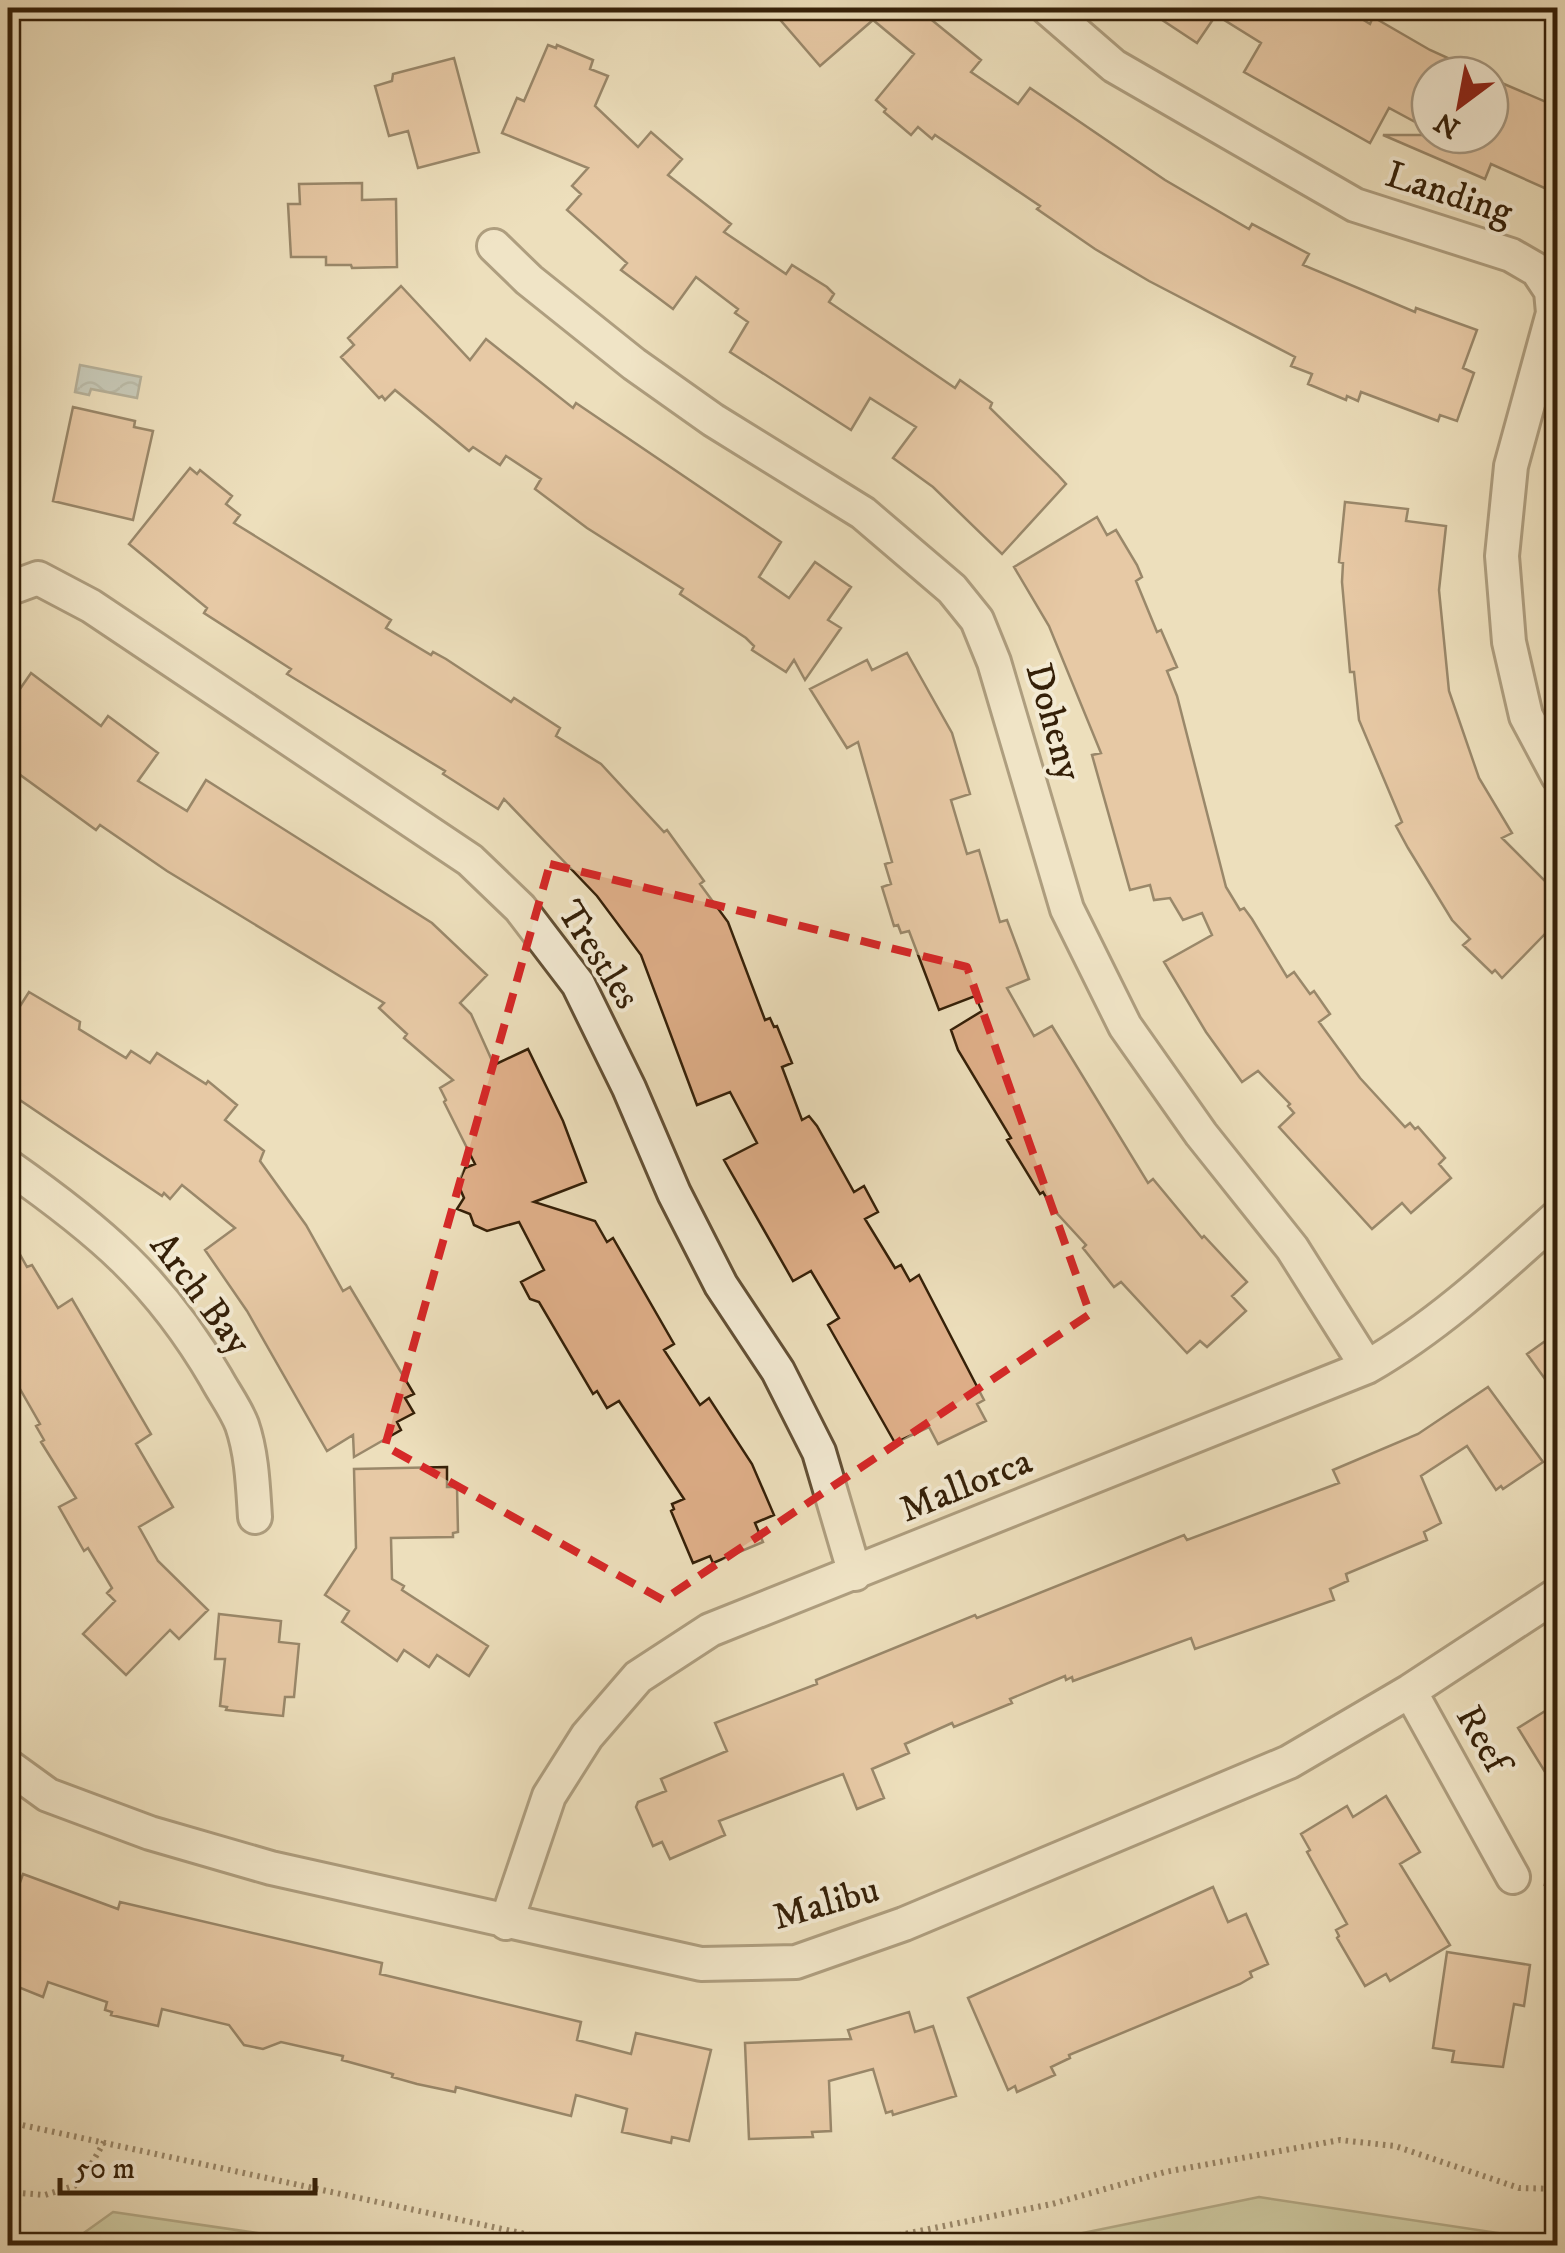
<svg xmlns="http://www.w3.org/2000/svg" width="1565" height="2253" font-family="'IM FELL DW Pica',serif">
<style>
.green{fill:#b4c293;stroke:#74714e;stroke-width:2.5}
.water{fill:url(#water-waves);stroke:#757c74;stroke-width:2.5}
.building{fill:#dfaf89;stroke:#352008;stroke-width:2.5}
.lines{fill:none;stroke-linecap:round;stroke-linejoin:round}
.street-casing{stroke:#635035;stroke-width:38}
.path{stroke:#352008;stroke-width:6;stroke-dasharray:2.5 5;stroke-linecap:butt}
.street{stroke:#f3ead3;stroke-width:32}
.marked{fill:none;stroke:#d62828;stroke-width:8;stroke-dasharray:20 12;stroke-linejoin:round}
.labels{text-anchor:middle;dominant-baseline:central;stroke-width:8;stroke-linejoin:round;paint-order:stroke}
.street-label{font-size:38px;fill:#352008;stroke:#f3ead3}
</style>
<defs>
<pattern id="water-waves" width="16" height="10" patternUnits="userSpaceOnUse" patternTransform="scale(2.5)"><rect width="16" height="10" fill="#9fb9bc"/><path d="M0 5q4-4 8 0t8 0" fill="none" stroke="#829697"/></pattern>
</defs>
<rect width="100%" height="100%" fill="#eddfbc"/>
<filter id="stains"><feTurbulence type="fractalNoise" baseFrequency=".002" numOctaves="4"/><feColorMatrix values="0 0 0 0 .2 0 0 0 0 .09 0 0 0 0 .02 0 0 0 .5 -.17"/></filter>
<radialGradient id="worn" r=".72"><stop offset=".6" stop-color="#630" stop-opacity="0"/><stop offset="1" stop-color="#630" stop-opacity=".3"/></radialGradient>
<path class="green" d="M1259,2197L1544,2240L1548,2245H1024Z
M113,2212L339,2245H67Z"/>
<path class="water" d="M80,365L141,377L137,398L91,389L89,395L75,392Z"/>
<path class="building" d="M770,8H917L981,60L971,72L1018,104L1030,88L1165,180L1249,229L1252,224L1309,254L1303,265L1415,312L1416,308L1477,330L1463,368L1474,373L1457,421L1440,415L1438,421L1361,392L1358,401L1347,396L1346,400L1308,384L1312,374L1291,366L1295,357L1149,281L1095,249L1037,209L1040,206L935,135L932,139L918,127L911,135L884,112L886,109L876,100L914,54L873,20L820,66Z
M1144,8H1344L1370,24L1373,17L1430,50L1485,75H1430V130L1389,108L1370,143L1244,72L1261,43L1216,15L1197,43Z
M548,45L556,48L557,45L593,60L590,69L608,76L595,106L638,147L651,132L682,159L668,175L731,224L724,232L786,274L792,265L827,287L834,294L829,302L955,388L960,380L992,403L990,408L1057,474L1066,484L1002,554L933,487L893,458L916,427L870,398L851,430L730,352L748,322L735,313L738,309L696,277L673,309L621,270L627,263L567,210L581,194L572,186L588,168L502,133L517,98L524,101Z
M454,58L479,152L418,168L408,131L389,136L375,86L392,81L393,74Z
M1490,78L1558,107V194L1491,164L1485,179L1383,135H1490Z
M362,183V200L396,199L397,267L352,268L351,265H326V257H291L288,204H300L299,184Z
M401,286L470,360L486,339L573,408L576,403L781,542L759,577L789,598L815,562L851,587L828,620L841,628L805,680L794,660L786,672L752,650L754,646L746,638L680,594L683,589L587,528L535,489L541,479L506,456L500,465L473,447L469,451L395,390L385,400L382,396L379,398L341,357L354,345L348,338Z
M73,407L135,421L134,427L153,431L133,520L53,501Z
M190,468L197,474L200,470L232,496L226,504L240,515L234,523L391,620L386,628L431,655L433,652L446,659L511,702L514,698L560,728L556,736L601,764L664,832L667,830L704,881L700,884L728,922L765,1020L770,1018L774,1027L777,1026L792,1063L782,1067L802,1120L809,1116L817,1126L854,1192L864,1186L878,1212L865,1219L895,1268L901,1265L910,1281L919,1275L984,1400L977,1404L986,1421L938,1444L929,1427L895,1443L828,1325L839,1318L811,1271L793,1281L724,1160L757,1143L730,1092L697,1105L641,955L597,896L504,799L498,809L443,774L445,771L287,674L291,669L204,613L207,608L129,544Z
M1345,502L1408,509L1406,521L1446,526L1439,590L1449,691L1479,778L1512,833L1502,838L1558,894V948L1544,935L1502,978L1495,970L1492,973L1463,945L1470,939L1452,920L1408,848L1396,826L1402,822L1359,720L1354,672H1350L1342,582L1343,563L1339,562Z
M1097,517L1107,535L1116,530L1137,565L1142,577L1136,581L1157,632L1161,630L1177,667L1167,671L1177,696L1226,887L1240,910L1244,908L1252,919L1287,977L1294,972L1310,994L1314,991L1330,1014L1319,1022L1360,1078L1405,1127L1410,1123L1415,1129L1418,1127L1445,1158L1439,1164L1451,1178L1411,1213L1402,1203L1372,1229L1279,1127L1294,1113L1288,1106L1290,1104L1258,1071L1242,1082L1206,1032L1164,962L1212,935L1202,913L1183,920L1170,898L1154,900L1150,885L1130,890L1092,755L1101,753L1049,626L1014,567Z
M907,653L952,733L970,794L951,800L967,854L979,850L1000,922L1007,920L1029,979L1007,988L1034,1036L1052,1026L1148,1183L1153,1179L1202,1238L1204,1236L1247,1282L1232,1296L1246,1311L1207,1347L1200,1341L1187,1353L1121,1282L1114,1287L1083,1248L1086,1245L1053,1209L1043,1192L1040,1194L1007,1140L1011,1138L958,1050L951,1030L982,1011L975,996L939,1010L909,931L901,933L898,925L894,926L882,887L891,884L885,864L892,862L858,742L847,748L810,689L867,660L872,670Z
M31,673L101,726L108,716L158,753L138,781L187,811L206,780L432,923L487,975L460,1003L471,1014L494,1065L528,1049L563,1121L586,1182L534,1202L595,1221L607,1242L613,1238L674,1344L664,1350L700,1405L709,1398L752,1464L774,1515L755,1523L763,1542L713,1563L710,1556L693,1563L671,1511L674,1509L672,1504L684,1499L619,1401L607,1408L597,1391L593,1394L539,1302L530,1299L521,1282L544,1270L519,1222L487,1231L474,1225L470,1214L457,1209L464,1198L458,1184L465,1168L475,1164L444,1102L446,1100L440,1088L453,1080L404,1038L407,1034L379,1008L384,1003L167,871L100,825L96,830L8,766V680L20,689Z
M29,992L80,1022L79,1029L126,1058L131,1051L150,1063L157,1053L206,1084L208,1081L237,1105L225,1120L264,1151L260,1161L306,1225L343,1291L350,1287L414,1394L405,1398L414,1413L397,1422L401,1430L354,1457L353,1435L327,1451L247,1311L205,1250L235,1228L182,1185L170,1199L164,1193L162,1196L8,1092V1025Z
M8,1233L27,1267L32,1265L58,1308L72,1299L151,1434L136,1444L173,1507L139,1527L158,1561L208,1610L179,1639L170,1630L126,1675L83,1634L115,1601L107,1593L112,1588L88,1548L84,1551L59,1507L76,1498L41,1442L44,1440L36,1426L40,1424L8,1368Z
M1558,1332V1397L1527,1354Z
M1488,1387L1543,1462L1503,1489L1501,1486L1496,1490L1467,1446L1421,1476L1441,1523L1424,1532L1427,1540L1346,1574L1348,1581L1330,1589L1334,1600L1195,1649L1191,1638L1073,1681L1072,1677L1066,1680L1065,1676L1010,1699L1012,1703L954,1727L952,1723L905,1744L909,1753L872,1769L884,1798L857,1809L843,1774L719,1821L725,1835L670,1859L662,1842L653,1846L636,1807L638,1802L666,1791L661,1779L727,1751L715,1723L817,1684L816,1680L975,1615L977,1618L1184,1535L1187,1540L1339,1483L1333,1470L1418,1434Z
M447,1467V1487H457L458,1532L453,1533V1537L391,1538L392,1579L404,1586L402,1590L488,1646L469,1676L437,1655L429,1667L404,1650L397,1661L342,1622L349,1611L325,1595L356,1548L354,1469Z
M219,1614L281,1621L279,1642L299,1644L294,1697H285L283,1716L226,1710L227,1707L220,1706L225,1659H215Z
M1558,1703V1793L1518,1728Z
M1386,1796L1420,1852L1400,1864L1450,1945L1390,1981L1386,1974L1365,1986L1337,1938L1339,1936L1336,1930L1347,1924L1307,1852L1310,1850L1301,1834L1347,1806L1353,1817Z
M23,1874L118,1909L120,1902L382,1963L380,1974L581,2022L577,2040L631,2054L636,2033L711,2050L689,2141L672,2137L671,2143L622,2132L627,2109L576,2095L571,2116L456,2087L455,2092L417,2084L392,2077L393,2074L342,2060L343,2056L281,2042L263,2049L244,2045L229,2025L162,2009L158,2026L111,2015L112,2012L105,2010L107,2002L48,1982L43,1997L8,1983V1916Z
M1213,1887L1228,1922L1246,1914L1268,1964L1250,1972L1252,1977L1240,1984L1069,2055L1070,2058L1051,2067L1055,2075L1017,2092L1015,2086L1008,2090L968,1998Z
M1447,1952L1530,1965L1524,2006L1514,2004L1503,2067L1452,2062L1454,2051L1433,2048Z
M909,2012L915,2032L933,2026L956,2096L893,2115L892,2111L886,2113L873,2069L829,2081L831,2131L812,2132L813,2137L749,2139L745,2043L851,2039L848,2030Z"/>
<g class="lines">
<defs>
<path id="street" d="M1047,8L1114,66L1355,205L1511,255L1537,270L1551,291L1553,313L1511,466L1502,556L1509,642L1526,716L1558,776
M494,246L529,280L634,364L713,420L863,513L952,589L977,620L994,662L1067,909L1125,1026L1201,1134L1292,1248L1367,1367
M8,589L38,578L91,606L470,860L520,908L578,984L629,1088L674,1193L721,1285L778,1371L819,1452L855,1574
M8,1166C99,1230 159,1280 216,1378C224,1393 236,1409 242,1425C252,1454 253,1487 255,1517
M1410,1691L1513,1877
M8,1766L48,1795L150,1833L271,1868L701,1964L796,1962L904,1924L1289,1762L1410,1691L1558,1594
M506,1923L549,1796L587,1736L638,1677L710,1630L1367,1367C1438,1326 1497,1271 1558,1216"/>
</defs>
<use href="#street" class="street-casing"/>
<path class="path" d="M1544,1883L1558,1886
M8,2122L581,2246
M8,2192L45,2195L80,2184L104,2142
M832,2246L875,2240L1052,2204L1165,2172L1340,2140L1395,2146L1519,2188L1558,2189"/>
<use href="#street" class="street"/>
</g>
<path d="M0 0H1565V2253H0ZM550,864L967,967L1090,1314L663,1600L385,1446Z" fill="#eddfbc" fill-opacity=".55" fill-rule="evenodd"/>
<path class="marked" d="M550,864L967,967L1090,1314L663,1600L385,1446Z"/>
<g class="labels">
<g class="street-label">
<text transform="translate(1449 194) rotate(18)">Landing</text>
<text transform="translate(1053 722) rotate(74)">Doheny</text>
<text transform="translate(598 955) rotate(57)">Trestles</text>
<text transform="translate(200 1294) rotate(53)">Arch Bay</text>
<text transform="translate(966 1486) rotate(-22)">Mallorca</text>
<text transform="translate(1482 1739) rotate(61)">Reef</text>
<text transform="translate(826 1904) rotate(-16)">Malibu</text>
</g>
</g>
<rect width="1565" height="2253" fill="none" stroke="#eddfbc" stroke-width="40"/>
<rect x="10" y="10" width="1545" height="2233" fill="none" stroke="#352008" stroke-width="5"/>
<rect x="20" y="20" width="1525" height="2213" fill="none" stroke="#352008" stroke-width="2.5"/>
<g transform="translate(1460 105) rotate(212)"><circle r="48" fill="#f3ead3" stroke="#a79982" stroke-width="2.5"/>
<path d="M0-8L18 38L0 25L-18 38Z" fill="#8f2418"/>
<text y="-15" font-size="28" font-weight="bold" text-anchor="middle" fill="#352008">N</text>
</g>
<path d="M60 2178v15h255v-15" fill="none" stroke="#352008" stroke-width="5"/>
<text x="75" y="2178" font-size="30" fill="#352008" stroke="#f3ead3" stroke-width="8" paint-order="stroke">50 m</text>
<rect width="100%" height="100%" filter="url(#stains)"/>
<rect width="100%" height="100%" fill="url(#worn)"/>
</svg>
